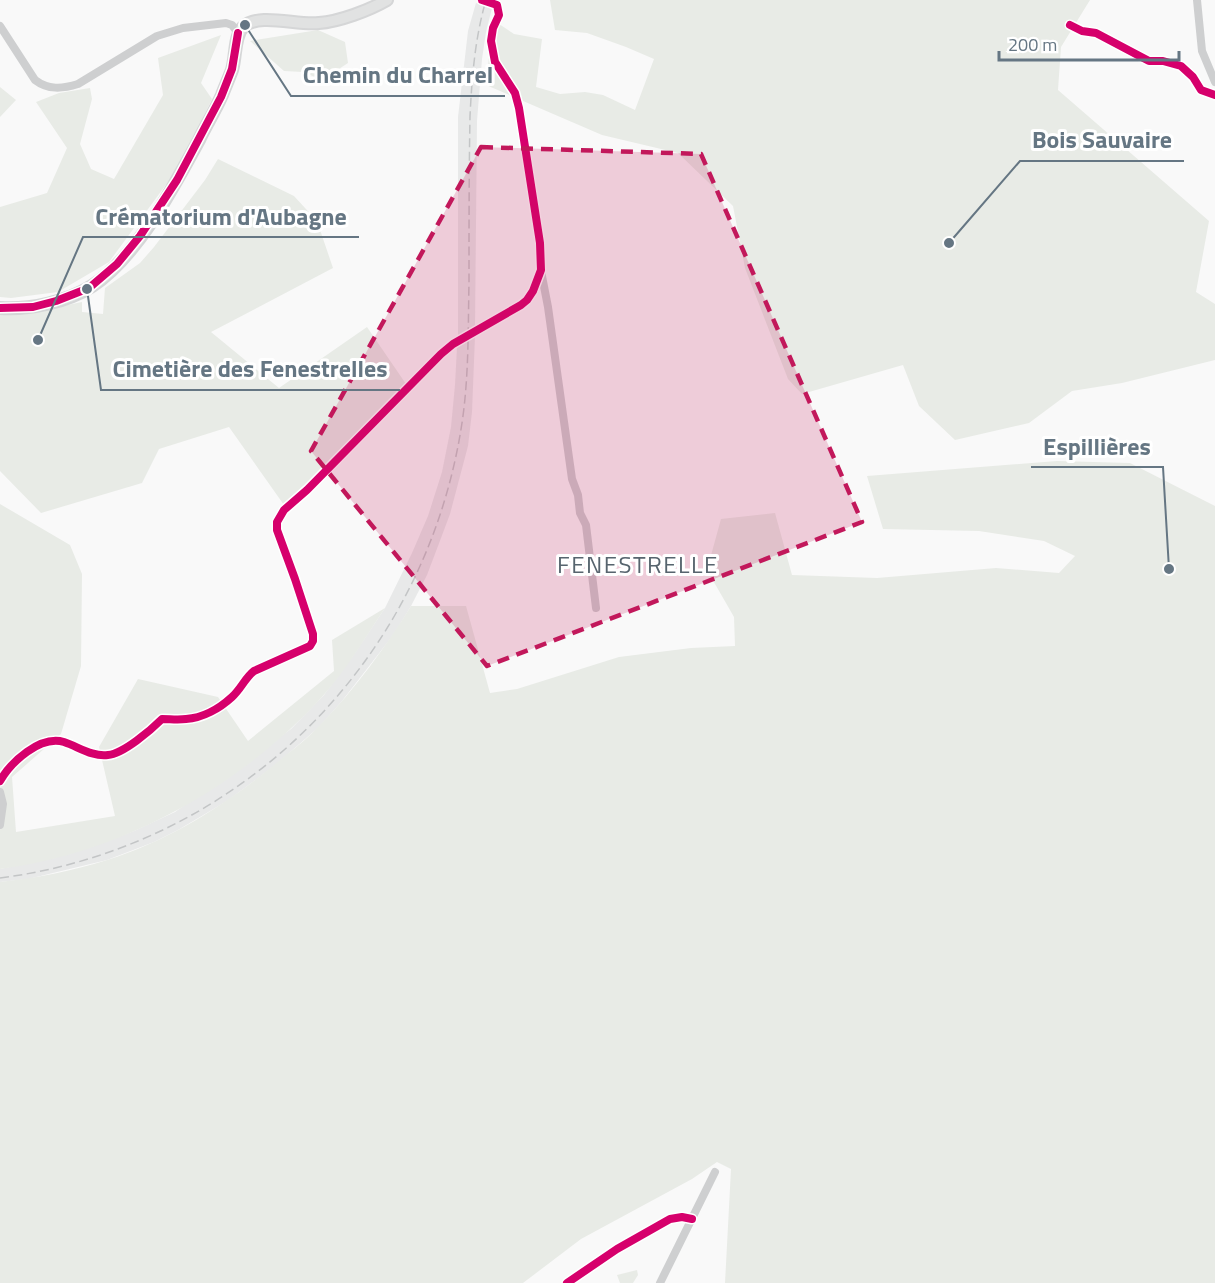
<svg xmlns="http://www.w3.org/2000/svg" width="1215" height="1283" font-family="'Titillium Web',sans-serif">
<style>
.built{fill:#e8e9e9}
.green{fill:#e8ebe6}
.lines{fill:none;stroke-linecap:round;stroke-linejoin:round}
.street-tunnel{stroke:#d4d8dc;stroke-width:8;stroke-dasharray:8 4;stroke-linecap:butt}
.secondary-casing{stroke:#d5d6d7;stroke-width:14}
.street{stroke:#cecfd0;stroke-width:8}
.secondary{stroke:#e1e2e2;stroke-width:10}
.rail{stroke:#c3c5c6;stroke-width:1.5;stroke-dasharray:9 4.5;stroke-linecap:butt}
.street-bridge{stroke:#cecfd0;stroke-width:8}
.cycleway-casing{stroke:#fff;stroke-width:11}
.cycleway{stroke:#d6006c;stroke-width:8}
.marked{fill:#c2185b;fill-opacity:0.2;stroke:#c2185b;stroke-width:4.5;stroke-dasharray:12 8;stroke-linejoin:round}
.labels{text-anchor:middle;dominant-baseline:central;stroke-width:6;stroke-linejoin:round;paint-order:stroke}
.neighbourhood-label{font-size:24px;letter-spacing:1.5px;fill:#57646e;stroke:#fff}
.leader{fill:none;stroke:#657683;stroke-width:2}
.callout-dot{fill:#657683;stroke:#fff;stroke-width:2}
.callout-label{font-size:24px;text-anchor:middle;font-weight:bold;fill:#657683;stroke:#fff;stroke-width:6;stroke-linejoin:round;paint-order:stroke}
</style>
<rect width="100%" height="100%" fill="#f9f9f9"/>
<path class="built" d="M476,3L492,8L486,32L482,59L477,121L475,327L458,338V117L468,31Z
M475,336L472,412L468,446L450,514L438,546L427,575L411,606L394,634L342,701L319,727L274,766L227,801L178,830L154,842L107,860L28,879L0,882V869L54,858L94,846L134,831L175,812L291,729L324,695L355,653L385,608L412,553L428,516L442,472L451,427L455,385L457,347Z"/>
<path class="green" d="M550,0H1090L1061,47L1058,90L1209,221L1196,292L1215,304V360L1122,383L1072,391L1029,423L955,440L919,406L903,365L802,394L788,379L745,268L733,206L678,153L602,135L486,85L493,20L514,34L542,39L536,87L560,94L585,92L603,95L635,110L654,59L626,47L587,33L555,30Z
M318,30L345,42L348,63L322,80L303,72L284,71L250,41Z
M221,35L201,83L212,99L179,167L109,262L58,292L11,298L0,297V207L47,193L67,148L36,102L59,93L90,88L92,99L80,144L91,169L114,179L163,95L158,58Z
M0,87L16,100L0,117Z
M218,159L294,196L317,221L333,268L211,332L279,388L367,327L406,384L284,505L229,427L159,449L142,483L41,513L0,471V312H34L82,302V312L103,314L105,288L140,263L154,247L205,180Z
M1057,461L1130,463L1215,506V1283H725L731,1169L717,1162L692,1179L581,1239L523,1283H0V882C36,878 72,871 107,860C174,839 233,800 286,755C298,746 310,736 320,725C355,689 385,648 411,606H466L490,693L517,689L619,657L691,648L735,646L734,617L707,570L721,519L775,513L792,575L877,578L996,568L1059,573L1075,556L1044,541L979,531L883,529L867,476Z
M0,504L70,545L82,574L81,666L61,734L12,777L16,832L115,816L99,747L138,679L218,697L248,741L334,671L332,640L385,608C365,638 346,670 322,697C240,787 122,853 0,869Z
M637,1270L638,1275L633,1283H620L617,1275Z"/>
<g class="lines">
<path class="street-tunnel" d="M453,344L478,330"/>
<defs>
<path id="secondary" d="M0,308C29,310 67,302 92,286C137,257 174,186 199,140C206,125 215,111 222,95C225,87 229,78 232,70C236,57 234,36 243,27C259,12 298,26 319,23C338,22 370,10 387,0"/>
</defs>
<use href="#secondary" class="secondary-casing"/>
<path class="street" d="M1197,0L1202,51L1215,82
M1070,25L1082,31L1096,33L1149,61H1163L1181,66L1193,77L1201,90L1215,95
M0,26L35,80C48,90 62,89 78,84L157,36L183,28L226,23L232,25L238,33
M541,271L548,307L572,479L578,495L580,513L586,525L596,608
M478,330L512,311L527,300L533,291L541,270L540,243L519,108L515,93L495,62L491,41L493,28L499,15L497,5L491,3
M0,781C11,762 40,735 64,742C79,747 92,757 108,755C123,754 151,730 162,719C170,719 178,720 186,719C203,718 220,708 232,697C241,689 245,678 254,671L310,646L313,641V634L295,579L277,530C276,512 294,501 307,490L441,354L453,344
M0,792L3,804L0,825
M567,1283L617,1249L670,1219L682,1217L692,1219
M660,1283L715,1172"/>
<use href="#secondary" class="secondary"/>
<path class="rail" d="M0,878C239,847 426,662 462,423C469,376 468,329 469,282C469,227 469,171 470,116C472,76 475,38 486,0"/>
<path class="street-bridge" d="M482,0L491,3"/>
<defs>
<path id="cycleway" d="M1070,25L1082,31L1096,33L1149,61H1163L1181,66L1193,77L1201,90L1215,95
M0,308L33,307L56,301L89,288L117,264L140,236L177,180L221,97L232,69L238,33
M0,781C11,762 40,735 64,742C79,747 92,757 108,755C123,754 151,730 162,719C170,719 178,720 186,719C203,718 220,708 232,697C241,689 245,678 254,671L310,646L313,641V634L295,579L277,530V522L284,510L307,490L441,354L453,344L521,305L527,300L533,291L541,270L540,243L519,108L515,93L495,62L491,41L493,28L499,15L497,5L482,0
M567,1283L617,1249L670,1219L682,1217L692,1219"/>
</defs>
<use href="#cycleway" class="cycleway-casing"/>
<use href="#cycleway" class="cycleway"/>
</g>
<path class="marked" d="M481,147L701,154L862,522L487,666L311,451Z"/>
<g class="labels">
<g class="neighbourhood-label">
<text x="638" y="564">FENESTRELLE</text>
</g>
</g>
<path class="leader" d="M245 25L291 96H505M949 243L1020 161H1184M38 340L83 237H359M87 289L101 390H400M1169 569L1163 467H1031"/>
<g class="callout-dot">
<circle cx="245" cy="25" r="6"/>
<circle cx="949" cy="243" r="6"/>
<circle cx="38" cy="340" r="6"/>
<circle cx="87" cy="289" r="6"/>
<circle cx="1169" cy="569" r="6"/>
</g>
<g class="callout-label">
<text x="398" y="83">Chemin du Charrel</text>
<text x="1102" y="148">Bois Sauvaire</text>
<text x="221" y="225">Crématorium d'Aubagne</text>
<text x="250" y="377">Cimetière des Fenestrelles</text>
<text x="1097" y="455">Espillières</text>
</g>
<path d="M999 51v9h180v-9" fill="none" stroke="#657683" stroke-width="3"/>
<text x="1008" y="51" font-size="18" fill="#657683" stroke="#ffffff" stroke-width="4.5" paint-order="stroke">200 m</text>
</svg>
